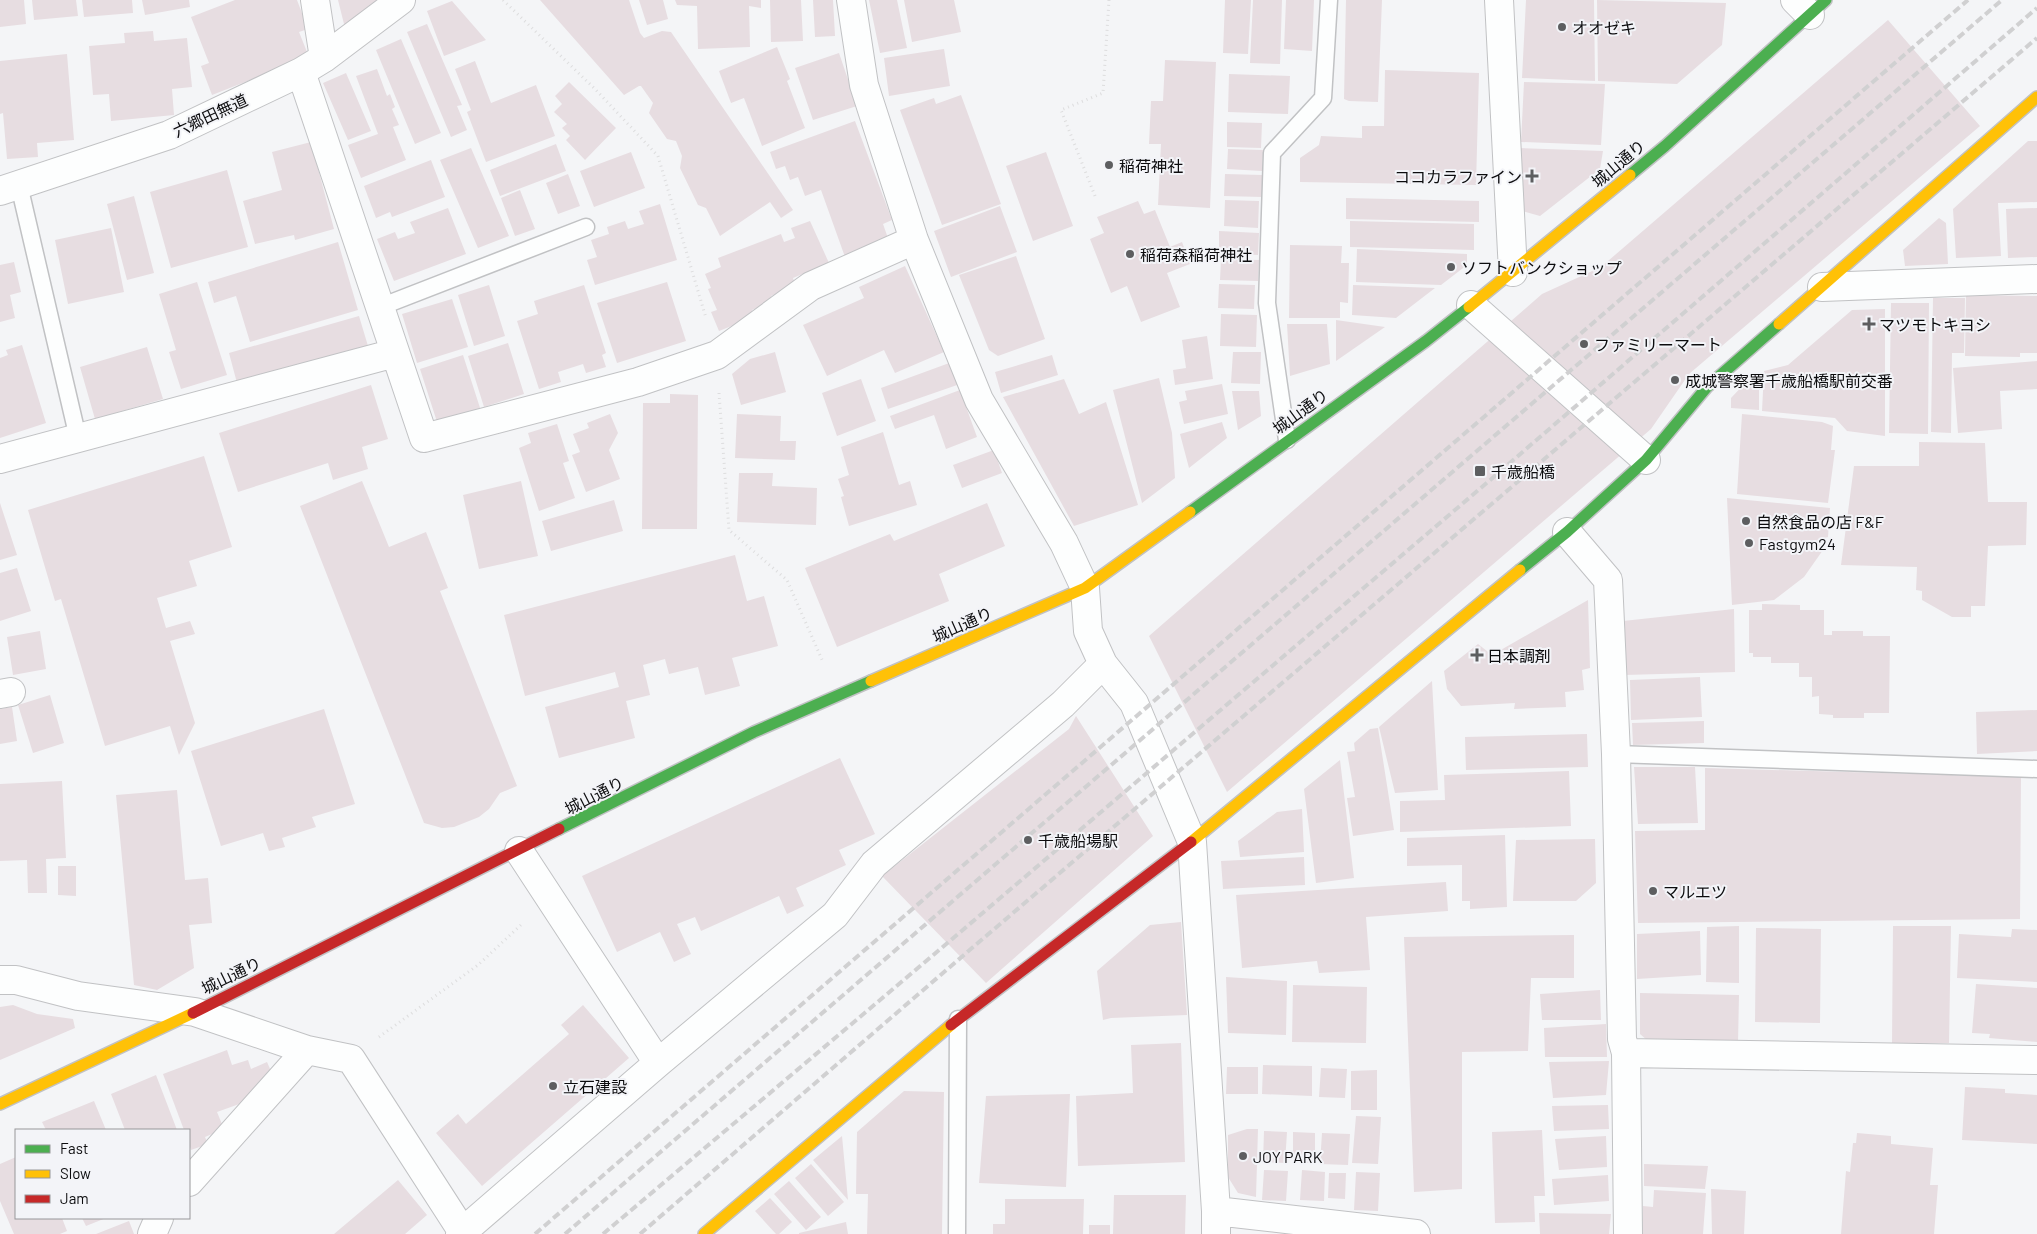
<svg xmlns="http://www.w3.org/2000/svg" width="2037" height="1234" font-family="Barlow,'Noto Sans JP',sans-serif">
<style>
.building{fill:#e7dde1}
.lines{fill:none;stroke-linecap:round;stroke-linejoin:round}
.lane-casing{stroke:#c1c2c4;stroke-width:19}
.street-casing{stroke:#c1c2c4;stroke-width:30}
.fast-casing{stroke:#c1c2c4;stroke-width:14}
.slow-casing{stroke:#c1c2c4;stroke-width:14}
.jam-casing{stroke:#c1c2c4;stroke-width:14}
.path{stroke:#ddddde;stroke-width:3;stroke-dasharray:1 4;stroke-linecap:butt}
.lane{stroke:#fdfefe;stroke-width:16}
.street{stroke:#fdfefe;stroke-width:28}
.fast{stroke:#4caf50;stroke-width:11}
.slow{stroke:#ffc107;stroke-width:11}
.jam{stroke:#c62828;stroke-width:11}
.rail{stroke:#d0d0d1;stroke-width:4;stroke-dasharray:8 4;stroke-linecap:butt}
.poi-dot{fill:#5d5e60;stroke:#f3f4f8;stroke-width:2}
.labels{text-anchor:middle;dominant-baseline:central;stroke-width:4;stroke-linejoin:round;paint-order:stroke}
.poi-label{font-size:16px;fill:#0c0c0e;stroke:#f3f4f8;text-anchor:start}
.street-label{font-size:16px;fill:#0c0c0e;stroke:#f3f4f8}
</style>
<rect width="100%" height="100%" fill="#f4f5f7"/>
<path class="building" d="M0,0H24L26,24L0,27Z
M32,0H76L78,16L34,20Z
M82,0H132L133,13L84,17Z
M142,0H189L190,7L145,15Z
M235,0H297L308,29L299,32L309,57L212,95L201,66L209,63L191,17Z
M338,0H386L345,28Z
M540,0H629L640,33L644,38L662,31L671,32L793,210L781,218L770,202L720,236L706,208L698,205L680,168L682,156L676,141L667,139L649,113L653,103L641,86H639L624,95Z
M639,0H663L668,19L647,25Z
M675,0H761V8L749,6L750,47L698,49L697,6L677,5Z
M770,0H801L803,41L771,42Z
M813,0H833L835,36L815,37Z
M869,0H897L907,48L880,53Z
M904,0H954L961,32L912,42Z
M1225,0H1251L1248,54L1223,53Z
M1253,0H1282L1280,64L1250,63Z
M1286,0H1314L1312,51L1284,49Z
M1346,0H1382L1378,102L1349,101L1344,99Z
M1526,0H1594L1595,81L1522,78Z
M1597,0L1726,3L1722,45L1677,84L1598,81Z
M452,1L486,40L444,56L427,11Z
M1888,20L1980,126L1689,374L1651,429L1227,792L1149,636L1542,294L1601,267Z
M427,24L462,105L457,106L467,130L451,137L407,32Z
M153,31L154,41L187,38L192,87L172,89L174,115L111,121L109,94L93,95L89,46L125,43L124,33Z
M401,39L441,133L415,144L376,50Z
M777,47L790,79L787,81L805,128L762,146L744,98L731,103L719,71Z
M944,49L950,86L889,96L884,58Z
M839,53L857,106L813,120L795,68Z
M67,54L74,140L37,143L38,157L7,159L3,113L0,114V61Z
M1165,60L1216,62L1210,208L1158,205L1161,144H1149L1151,101H1163Z
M475,61L491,103L536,85L555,136L486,162L467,112L471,110L455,69Z
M377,69L387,96L390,94L395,107L392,109L399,125L393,127L406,160L361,178L348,145L378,134L356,76Z
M1385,70L1479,73L1476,185L1300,182V158L1319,145L1321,136L1362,138V126H1384Z
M346,73L371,131L348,140L323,83Z
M1229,74L1290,76L1288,114L1228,112Z
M569,82L616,128L585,160L566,140L570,136L562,128L567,124L554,112L562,104L555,96Z
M1524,82L1605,84L1601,145L1521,142Z
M961,95L1001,204L942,225L900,110L934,98L936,104Z
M855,121L892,220L883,224L889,241L845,257L821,190L805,196L798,177L790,180L785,166L776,169L770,152Z
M1227,122L1262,123L1261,148L1227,147Z
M2028,141H2037V202L1998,203L2001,256L1956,258L1953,209Z
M311,142L334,229L295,240L294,235L255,244L243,201L282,190L272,152Z
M556,144L566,171L500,196L490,170Z
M471,148L509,236L478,248L440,160Z
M1518,148L1603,151L1600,169L1540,216L1515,209Z
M1228,149L1263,150L1262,171L1227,169Z
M631,152L645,188L594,207L580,171Z
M1046,152L1073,226L1033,241L1006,166Z
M431,160L445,197L392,217L390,212L376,218L364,186Z
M227,170L248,247L171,268L150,192Z
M568,174L580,206L558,214L546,183Z
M1225,174L1262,175V197L1224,196Z
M520,190L535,229L515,236L501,198Z
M134,196L154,273L127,280L107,204Z
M1346,198L1479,201V222L1346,219Z
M1225,200L1259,201L1258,228L1224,226Z
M1138,201L1144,214L1155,210L1170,247L1182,242L1190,264L1167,273L1180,307L1141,322L1127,286L1111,293L1090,239L1104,233L1097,217Z
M660,204L677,260L595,285L587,260L597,257L591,240L609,234L607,227L625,221L628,229L644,224L639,211Z
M1000,206L1017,252L951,277L934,231Z
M448,208L466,254L394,281L377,239L395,232L398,239L415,233L410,222Z
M2037,208V257L2008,258L2006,209Z
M1939,218L1946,223L1948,264L1905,266L1903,250Z
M810,221L829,263L793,278L796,286L771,296L773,301L752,310L754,317L719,331L711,312L717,310L708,289L711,288L705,274L721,267L718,258L781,234L784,242L795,238L791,228Z
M1350,221L1474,224V250L1350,247Z
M111,228L124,292L68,304L55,240Z
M1219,231L1259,233L1258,255L1219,253Z
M338,242L358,310L250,342L236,296L214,303L208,282Z
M1290,245L1342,246L1341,263H1349L1348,303L1340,302V318H1289Z
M1357,249L1467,254V265L1441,285L1356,282Z
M1016,256L1045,339L998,356L989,350L959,275Z
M1221,259L1259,260L1258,281L1220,280Z
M14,262L21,292L10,295L15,318L0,322V265Z
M905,266L944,352L895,373L884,350L827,376L803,325L864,298L859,287Z
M197,282L227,375L181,389L169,352L176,350L159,294Z
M667,282L686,341L617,363L597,303Z
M1219,284L1255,285L1254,309L1218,308Z
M489,285L505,336L474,346L458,295Z
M584,285L606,353L602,355L606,367L586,373L583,364L558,372L561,382L539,389L517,321L538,314L534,301Z
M1353,285L1435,288L1396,318L1352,315Z
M1966,295L2037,296V353H2020V357L1965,356Z
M1933,298H1965L1964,353H1952L1951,433L1931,432Z
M452,299L468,347L417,363L402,314Z
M1891,303H1929L1928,434L1889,433Z
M1885,309V436L1847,431L1835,418L1762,411L1764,371L1788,365L1852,310Z
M1221,314L1257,315L1256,347L1220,346Z
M359,316L368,346L237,383L229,353Z
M1336,320L1385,327L1336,361Z
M1287,324H1327L1330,364L1290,376Z
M1207,336L1213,379L1175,385L1173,370L1186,368L1182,340Z
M508,343L524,394L484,407L468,356Z
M22,345L46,423L0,438V358L8,355L6,350Z
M147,347L163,399L95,419L80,367Z
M775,352L786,392L741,405L732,374L750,359Z
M1233,352H1261L1260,384L1231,383Z
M463,355L481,411L438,425L420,369Z
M1052,355L1058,375L1001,393L995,372Z
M2037,361V389L2000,391L2002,429L1958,433L1953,368Z
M952,362L960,384L888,409L881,388Z
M1159,378L1172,433L1175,478L1142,503L1113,390Z
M1759,378V410L1731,408V398L1749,379Z
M861,379L876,421L837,436L822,393Z
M1064,379L1079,414L1106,402L1138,505L1074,526L1003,397Z
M1222,384L1228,414L1184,424L1179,402L1187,400L1185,391Z
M371,385L388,439L362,447L368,469L333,480L328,463L238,492L219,433Z
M960,390L977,437L946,449L934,415L895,429L890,416Z
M1232,391H1259L1261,416L1238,430Z
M670,394L698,395L697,529H642L643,403H670Z
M610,414L618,433L609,450L620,479L586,492L572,455L580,452L573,434L589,428L587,423Z
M737,414L781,416L780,441H796L795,460L735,458Z
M1742,414L1822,422L1833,426L1831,450H1835L1828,503L1737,494Z
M1222,422L1227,438L1189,468L1180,434Z
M557,424L569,461L563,463L575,498L539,511L519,448L531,443L528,433Z
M883,432L899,485L910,481L917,505L849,526L841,497L844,496L838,479L849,475L841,447Z
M1919,442L1985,443L1988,502H2027L2026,545L1988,546L1985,606H1971V617H1952L1922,600V591L1916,590L1917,567L1841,565L1854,466H1919Z
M994,450L1002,473L962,488L953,465Z
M204,456L232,547L189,561L197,586L157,598L166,628L190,621L195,634L170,641L195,723L179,755L170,726L105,746L61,599L55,601L28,510Z
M739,473H773L772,486L817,488L816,525L737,522Z
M362,481L389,547L426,532L448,588L440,591L517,786L500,793L489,809L479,817L454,827L442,828L424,823L300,506Z
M521,481L538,556L479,569L463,495Z
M1727,498L1830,508L1828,537L1820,539L1823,550L1804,577L1774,600L1732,605Z
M614,500L623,531L551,551L542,521Z
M0,503L17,555L0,560Z
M987,503L1005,546L939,574L949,601L837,647L805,568L890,534L894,541Z
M735,555L747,601L764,596L778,646L732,658L740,686L705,695L698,667L669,674L665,659L643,665L650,695L626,701L635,738L559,758L545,707L619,687L615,672L525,696L504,615Z
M17,568L31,611L0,621V573Z
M1588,600L1590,668L1582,670L1584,690L1565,692L1566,707L1514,709L1515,703L1461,706L1447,689L1444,671L1478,644L1492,655Z
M1762,604L1800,605V610H1824V635H1832V631H1863V636H1890L1889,713H1864V718H1833V715L1819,714V696L1812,697V677H1799V663H1771V657H1753V653H1749V610H1762Z
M1734,609L1735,672L1624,675L1623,621Z
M40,631L46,669L13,675L7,637Z
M1700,677L1702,717L1631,720L1630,680Z
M1432,681L1438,790L1395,793L1379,727Z
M50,695L64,743L33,753L18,705Z
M12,707L17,741L0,744V709Z
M324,709L355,804L312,817L316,827L282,838L285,847L269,851L263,833L221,846L191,751Z
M2037,710V751L1977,754L1976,712Z
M1076,716L1153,836L986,983L882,876L1069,729Z
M1704,721V743L1633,745L1632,723Z
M1378,728L1394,830L1353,836L1347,798L1355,797L1347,752L1355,751L1354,743L1370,729Z
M1587,734L1588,767L1466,770L1465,737Z
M840,758L875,834L839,850L846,865L796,888L804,906L787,914L779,896L701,931L695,917L677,924L691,954L674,962L660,932L617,952L582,876Z
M1340,760L1354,878L1316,883L1304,789Z
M1634,767H1695L1698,823L1638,824Z
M1705,768L2021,777L2020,919L1638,923L1635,831L1705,830Z
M1569,771L1571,826L1400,832V801L1445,800L1444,775Z
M62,781L66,858L46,859L47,893H28L27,860L0,861V784Z
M177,790L185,880L208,878L212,923L189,925L194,968L157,990L134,985L116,795Z
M1302,809L1304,852L1240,857L1238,841L1277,812Z
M1505,835L1507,907L1470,909V901H1462V865L1407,866V838Z
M1595,839L1596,883L1576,901H1513L1516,840Z
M1304,857L1305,885L1223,889L1221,861Z
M58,866H76V896L58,895Z
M1446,882L1448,911L1366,917L1370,970L1319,973L1317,961L1242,968L1236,895Z
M1181,922L1187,1015L1111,1018L1103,1020L1097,971L1150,925Z
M1739,926V983L1706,982L1707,927Z
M1893,926H1951L1949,1043H1892Z
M1756,928L1821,929L1820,1023L1755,1022Z
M2012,929L2037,930V982L1957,978L1959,934L2011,937Z
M1700,931L1701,975L1637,979V934Z
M1574,935V978H1531L1528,1051L1462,1052V1189L1414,1192L1404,937Z
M1226,977L1287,981L1286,1035L1228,1033Z
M1976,984L2037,988V1042L1989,1038L1990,1034L1972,1033Z
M1293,985L1367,987L1366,1043L1292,1042Z
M1600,990L1601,1020H1542L1540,994Z
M1640,993L1739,995L1738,1043L1648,1041L1640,1034Z
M13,1005L37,1014L73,1019L75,1028L0,1060V1007Z
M583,1005L629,1058L482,1186L436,1133L458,1114L466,1124L569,1034L561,1025Z
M1606,1024L1607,1057H1545L1544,1028Z
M1181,1043L1185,1162L1078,1166L1076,1096L1133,1093L1131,1045Z
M227,1050L232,1065L248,1060L251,1069L267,1062L274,1078L255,1086L259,1097L217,1112L224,1129L205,1137L208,1144L191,1150L189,1144V1130H184L163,1074Z
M1609,1061L1606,1095L1553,1098L1549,1062Z
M1263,1065L1312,1066V1096L1262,1094Z
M1227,1067H1258V1094H1226Z
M1321,1068L1347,1069L1345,1098L1319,1097Z
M1377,1070V1110H1351V1071Z
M156,1075L177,1130H125L111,1094Z
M1965,1087L2005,1089V1093L2037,1095V1144L1962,1140Z
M904,1091L944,1092L942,1234H867L868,1194H856L857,1132Z
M1070,1094L1066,1187L979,1183L986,1096Z
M94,1101L106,1130H46L42,1122Z
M1608,1105L1609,1129L1554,1131L1552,1106Z
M1356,1116L1381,1117L1378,1164L1352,1163Z
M1247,1129H1258L1256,1197L1238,1193L1228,1177V1135Z
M1542,1130L1545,1196H1534L1535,1222L1495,1223L1492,1132Z
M1264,1131L1287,1132L1285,1163L1263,1162Z
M1293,1132L1315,1133V1163H1293Z
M1322,1133L1350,1134L1348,1165L1320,1164Z
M1857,1133L1891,1136V1144L1933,1148L1930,1185H1938L1934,1234H1841L1846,1171L1850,1172L1853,1143H1856Z
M842,1136L848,1200L813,1160Z
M1606,1136L1607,1167L1559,1170L1555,1139Z
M16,1157V1218H62L67,1231L60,1234H14L0,1201V1164Z
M811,1164L844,1202L828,1216L795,1178Z
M1644,1164L1708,1166L1705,1189L1644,1186Z
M1264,1170L1288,1171L1286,1201L1262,1200Z
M1302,1170L1325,1172L1324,1201L1300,1200Z
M1356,1172L1380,1173L1378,1211L1354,1210Z
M1329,1173H1346L1345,1199L1328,1198Z
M1608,1175L1609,1201L1554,1205L1552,1179Z
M398,1180L427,1215L405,1234H334Z
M789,1181L821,1217L806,1230L774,1194Z
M1711,1189L1746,1191L1744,1234H1712Z
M1654,1190L1706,1193L1703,1234H1642L1643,1206L1653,1207Z
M1114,1195H1186L1185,1234H1113Z
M770,1198L792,1222L779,1234H776L755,1211Z
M1005,1199H1084L1083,1234H993V1224H1005Z
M1539,1213L1611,1214L1609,1234H1540Z
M82,1218H106L86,1226Z
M129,1221L134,1234H96Z
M846,1222L848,1234H799V1233Z
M1089,1225H1110V1234H1089Z"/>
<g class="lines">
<defs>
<path id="lane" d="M19,185L78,438
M380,307L586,227
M1287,440L1267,303L1272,153L1323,98L1329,0
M1616,754L2037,769
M957,1234L958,1019"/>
<path id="street" d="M315,0L324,58
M851,0L864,85L914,240L979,400L1064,543L1085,588L1088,631L1103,664L1134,703L1192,842L1216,1211V1234
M1499,0L1513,272
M1795,0L1810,15
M301,72L424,438L638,382L717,355L811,286L914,240
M0,191L169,135L301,72L324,58L401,0
M1822,287L2037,279
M1471,305L1646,460
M0,459L395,353
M1567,532L1608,580L1616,754L1622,1039L1626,1053L1628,1234
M0,694L11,692
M519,851L658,1063
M0,980H16L78,996L195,1012L307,1050L351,1059L464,1234
M1626,1053L2037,1060
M189,1182L307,1050
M1216,1211L1416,1234
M152,1234L159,1218
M460,1234L658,1063L835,915L874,864L1063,704L1103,664"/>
<path id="fast" d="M1630,175L1665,146L1826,0
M1190,512L1426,341L1469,307
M1520,570L1567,532L1646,460L1707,387L1779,324
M559,829L754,732L871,681"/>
<path id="slow" d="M1469,307L1630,175
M1779,324L2037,97
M871,681L1085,588L1190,512
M1191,842L1520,570
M0,1104L193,1013
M704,1234L951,1025"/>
<path id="jam" d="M193,1013L559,829
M951,1025L1191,842"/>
</defs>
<use href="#lane" class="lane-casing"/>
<use href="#street" class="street-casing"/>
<use href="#fast" class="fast-casing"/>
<use href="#slow" class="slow-casing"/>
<use href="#jam" class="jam-casing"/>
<path class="path" d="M503,0L596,90L658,156L706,318
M1095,196L1061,110L1103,93L1109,0
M719,393L729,530L787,580L823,662
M379,1037L478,965L523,923"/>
<use href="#lane" class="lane"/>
<use href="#street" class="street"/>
<use href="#fast" class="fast"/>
<use href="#slow" class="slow"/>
<use href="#jam" class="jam"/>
<path class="rail" d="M535,1234L1968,0
M565,1234L2002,0
M603,1234L951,940L1489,481L2037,8
M640,1234L965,954L2037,38"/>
</g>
<g class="poi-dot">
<circle cx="1562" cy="27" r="5"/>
<circle cx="1109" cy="165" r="5"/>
<path d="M1529.5 168.5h5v5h5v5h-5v5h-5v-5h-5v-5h5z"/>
<circle cx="1130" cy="254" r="5"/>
<circle cx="1451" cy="267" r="5"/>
<path d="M1866.5 316.5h5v5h5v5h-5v5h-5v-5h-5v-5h5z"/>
<circle cx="1584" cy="344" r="5"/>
<circle cx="1675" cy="380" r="5"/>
<rect x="1474" y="465" width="12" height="12" rx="2.5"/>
<circle cx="1746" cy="521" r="5"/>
<circle cx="1749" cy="543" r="5"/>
<path d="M1474.5 647.5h5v5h5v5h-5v5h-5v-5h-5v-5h5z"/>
<circle cx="1028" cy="840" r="5"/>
<circle cx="1653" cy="891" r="5"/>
<circle cx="553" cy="1086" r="5"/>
<circle cx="1243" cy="1156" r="5"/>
</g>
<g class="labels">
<g class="poi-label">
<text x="1572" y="27">オオゼキ</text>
<text x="1119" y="165">稲荷神社</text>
<text x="1522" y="176" text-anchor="end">ココカラファイン</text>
<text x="1140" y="254">稲荷森稲荷神社</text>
<text x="1461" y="267">ソフトバンクショップ</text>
<text x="1879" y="324">マツモトキヨシ</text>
<text x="1594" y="344">ファミリーマート</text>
<text x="1685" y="380">成城警察署千歳船橋駅前交番</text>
<text x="1491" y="471">千歳船橋</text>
<text x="1756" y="521">自然食品の店 F&amp;F</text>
<text x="1759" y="543">Fastgym24</text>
<text x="1487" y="655">日本調剤</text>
<text x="1038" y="840">千歳船場駅</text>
<text x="1663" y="891">マルエツ</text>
<text x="563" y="1086">立石建設</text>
<text x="1253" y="1156">JOY PARK</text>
</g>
<g class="street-label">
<text transform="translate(210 115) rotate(-25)">六郷田無道</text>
<text transform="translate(1618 163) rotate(-40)">城山通り</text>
<text transform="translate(1300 411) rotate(-36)">城山通り</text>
<text transform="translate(962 624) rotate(-24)">城山通り</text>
<text transform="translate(594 795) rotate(-27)">城山通り</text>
<text transform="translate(231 975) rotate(-26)">城山通り</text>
</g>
</g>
<rect x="15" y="1129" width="175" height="90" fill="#f3f4f8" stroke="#97979a"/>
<rect x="25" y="1145" width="25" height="8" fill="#4caf50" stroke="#97979a"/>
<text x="60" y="1154" font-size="15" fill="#0c0c0e">Fast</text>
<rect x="25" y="1170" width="25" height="8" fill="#ffc107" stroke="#97979a"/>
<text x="60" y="1179" font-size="15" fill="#0c0c0e">Slow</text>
<rect x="25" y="1195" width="25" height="8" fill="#c62828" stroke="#97979a"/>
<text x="60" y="1204" font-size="15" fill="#0c0c0e">Jam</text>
</svg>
